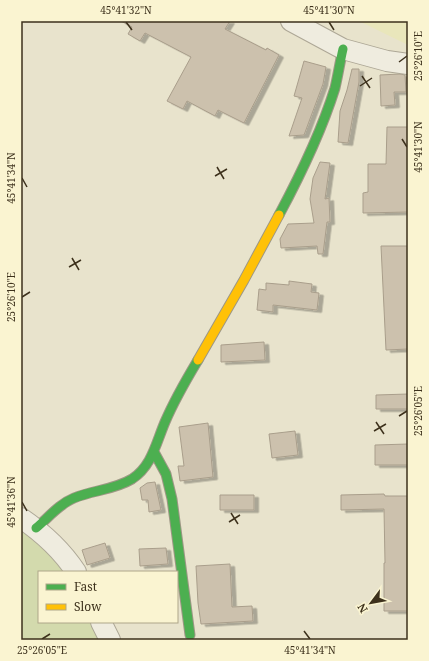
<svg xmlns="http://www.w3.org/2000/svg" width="429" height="661" font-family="'Noto Serif',serif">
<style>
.farmland{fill:#e9e6bb}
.green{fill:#d3daad}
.building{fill:#ccc1ad;stroke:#a99e8b;filter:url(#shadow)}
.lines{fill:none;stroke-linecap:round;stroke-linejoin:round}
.street-casing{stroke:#ada796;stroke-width:22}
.fast-casing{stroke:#9d9785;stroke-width:11}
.slow-casing{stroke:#9d9785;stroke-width:11}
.street{stroke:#efecdf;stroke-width:20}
.fast{stroke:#4caf50;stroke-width:9}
.slow{stroke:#ffc107;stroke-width:9}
.ticks{fill:none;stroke:#3d311c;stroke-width:1.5}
.neatline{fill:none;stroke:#3d311c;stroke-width:1.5}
.ticks-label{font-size:10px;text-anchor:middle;fill:#3d311c}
</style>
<defs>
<filter id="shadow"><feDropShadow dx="4.5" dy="2.5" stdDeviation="0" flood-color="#0004"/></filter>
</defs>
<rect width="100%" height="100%" fill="#e8e3cc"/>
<path class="farmland" d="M359,21H408V45Z"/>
<path class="green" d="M21,526L69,572H39V622H93L102,640H21Z"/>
<path class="building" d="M121,21H230L225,29L266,50L267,48L279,55L244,123L218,110L215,116L187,101L183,109L167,101L191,57L145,33L140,41L128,34L132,27Z
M304,61L326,67L323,84L304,135L289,136L302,98L294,96Z
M352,69H359V82L348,143L338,142L340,111L347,90Z
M400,74L405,75L406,92H394L395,105L381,106L380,75Z
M387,127H408V212L363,213V193L368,192V164H386Z
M320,162L330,163L325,199L329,198L330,222H327L323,254H318L317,246L281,248L280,239L288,224L314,223L310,199L313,178Z
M381,246H408V349L386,350Z
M289,281L312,284L311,292L319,293L317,310L273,305V312L257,310L259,289L266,290V283L289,285Z
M264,342L265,360L221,362V345Z
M408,394V409H376V395Z
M208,423L213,477L180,481L178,466H184L179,427Z
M295,431L298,455L272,458L269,434Z
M408,444V465H375V445Z
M155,482L161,510L149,512L148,500H142L140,488L147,483Z
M384,494L385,496H408V611H384V563H385L384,509L341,510V495Z
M220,495H254V510H220Z
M105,543L110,558L87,565L82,550Z
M166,548L168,564L140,566L139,549Z
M230,564L232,607L252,606L253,621L201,624L198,603L196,566Z"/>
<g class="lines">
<defs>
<path id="street" d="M291,21L343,49L387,61L408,64
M21,518C43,533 61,549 76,572
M101,622L110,640"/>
<path id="fast" d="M279,215C301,174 321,133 335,88C338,75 340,62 343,49
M154,452L166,474L172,499L190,635
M36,528C48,518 59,504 74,498C93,490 114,490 132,479C152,466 156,443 165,422C174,401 186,380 198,360"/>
<path id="slow" d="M198,360L244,280L279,215"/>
</defs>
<use href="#street" class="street-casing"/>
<use href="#fast" class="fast-casing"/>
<use href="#slow" class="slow-casing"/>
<use href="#street" class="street"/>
<use href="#fast" class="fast"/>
<use href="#slow" class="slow"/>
</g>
<path class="ticks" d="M126,22L132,30M329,22L334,30M399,62L407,56M362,76L370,88M360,86L372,78M402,139L407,147M217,167L224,179M215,176L227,169M22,178L27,187M72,258L79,270M69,267L81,260M22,297L30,292M399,416L407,411M376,422L384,434M374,431L386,424M22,502L27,511M231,513L238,524M229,522L240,515M304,631L310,639M42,639L50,634"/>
<rect width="429" height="661" fill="none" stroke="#faf4d1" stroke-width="44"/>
<rect x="38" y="571" width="140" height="52" fill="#faf4d1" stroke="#aea689"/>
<rect x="46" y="584" width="20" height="6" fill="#4caf50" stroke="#aea689"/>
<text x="74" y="591" font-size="12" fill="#3d311c">Fast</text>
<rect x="46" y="604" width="20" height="6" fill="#ffc107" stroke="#aea689"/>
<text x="74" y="611" font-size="12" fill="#3d311c">Slow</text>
<g transform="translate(371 603) rotate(238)" stroke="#faf4d1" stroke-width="3" paint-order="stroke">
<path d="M0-3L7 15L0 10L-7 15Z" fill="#3d311c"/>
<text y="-6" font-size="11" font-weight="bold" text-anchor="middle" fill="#3d311c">N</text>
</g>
<rect x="22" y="22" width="385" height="617" class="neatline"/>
<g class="ticks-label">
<text x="126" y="14">45°41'32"N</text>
<text x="329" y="14">45°41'30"N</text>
<text transform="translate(418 56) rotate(-90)" y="4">25°26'10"E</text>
<text transform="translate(418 147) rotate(-90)" y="4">45°41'30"N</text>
<text transform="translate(11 178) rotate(-90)" y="4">45°41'34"N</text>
<text transform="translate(11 297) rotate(-90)" y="4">25°26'10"E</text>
<text transform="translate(418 411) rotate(-90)" y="4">25°26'05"E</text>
<text transform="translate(11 502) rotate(-90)" y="4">45°41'36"N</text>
<text x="42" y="654">25°26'05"E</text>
<text x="310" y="654">45°41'34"N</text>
</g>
</svg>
